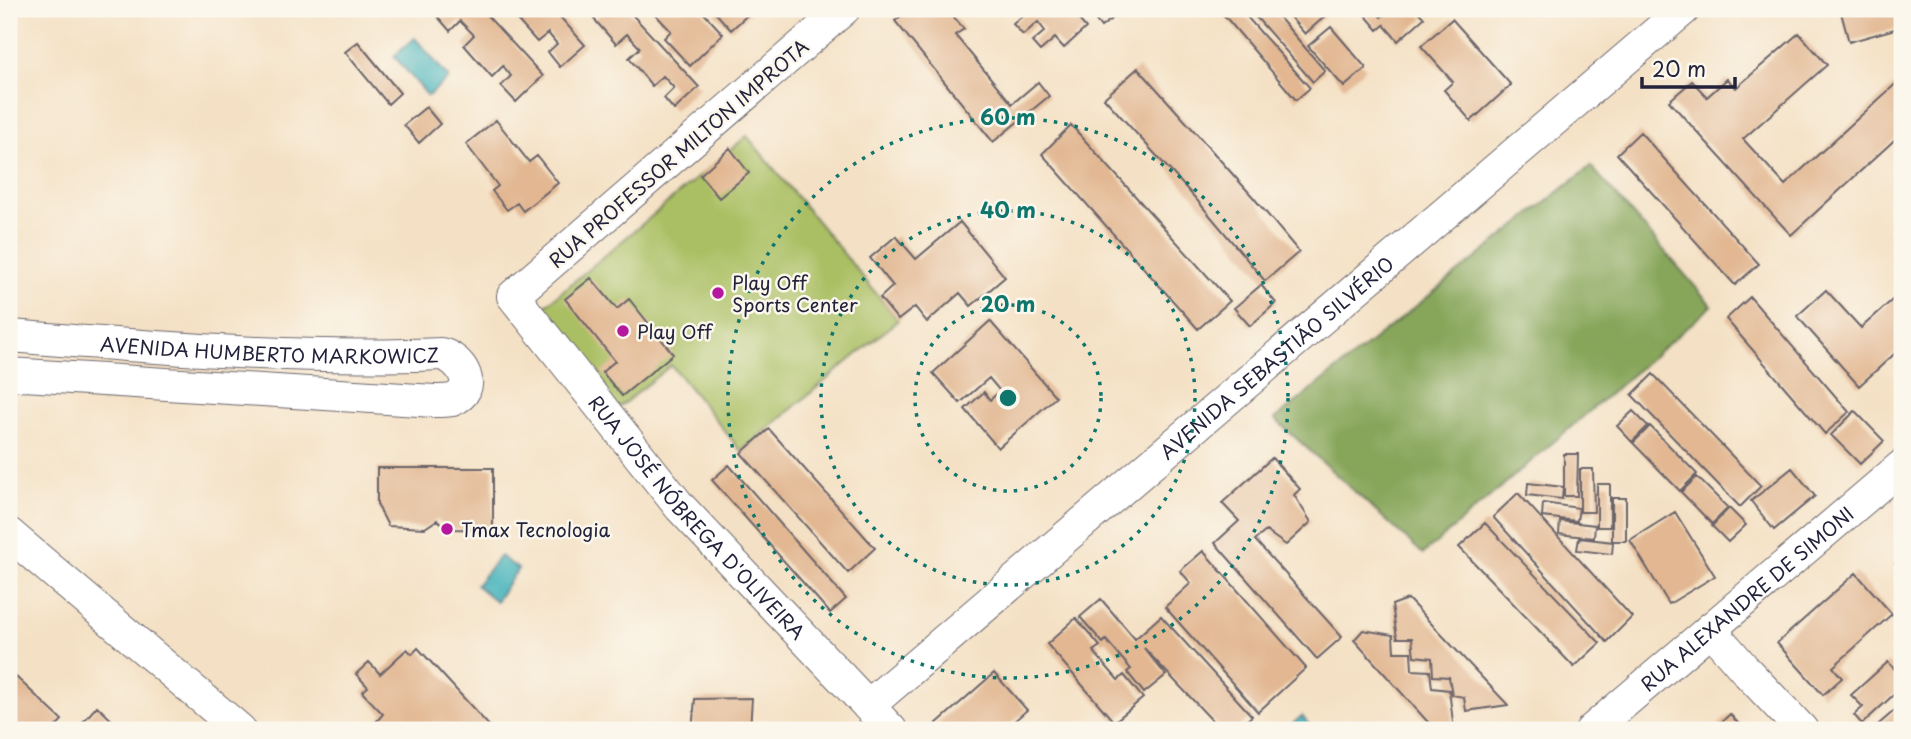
<svg xmlns="http://www.w3.org/2000/svg" width="1911" height="739" font-family="'Playpen Sans',sans-serif">
<style>
.green{fill:#aabf64;stroke:#667050;stroke-width:2}
.forest{fill:#87a65a;stroke:#54644a;stroke-width:2}
.water{fill:#40b0b9;stroke:#31697a;stroke-width:2}
.building{fill:#e2b792}
.lines{fill:none;stroke-linecap:round;stroke-linejoin:round}
.minor-casing{stroke:#6c656b;stroke-width:34}
.minor{stroke:#fff;stroke-width:32}
.ring{fill:none;stroke:#0f766e;stroke-width:3.5;stroke-dasharray:3.5 7}
.poi-dot{fill:#b5179e;stroke:#fbf7ec;stroke-width:2.5}
.labels{text-anchor:middle;dominant-baseline:central;stroke-width:5;stroke-linejoin:round;paint-order:stroke}
.street-label{font-size:19px;fill:#22223b;stroke:#fbf7ec}
.poi-label{font-size:19px;fill:#22223b;stroke:#fbf7ec;text-anchor:start}
.centre{fill:#0f766e;stroke:#fbf7ec;stroke-width:3.5}
.ring-label{font-size:21px;text-anchor:middle;font-weight:bold;fill:#0f766e;stroke:#fbf7ec;stroke-width:5;stroke-linejoin:round;paint-order:stroke}
</style>
<rect width="100%" height="100%" fill="#fbf7ec"/>
<filter id="ink" filterUnits="userSpaceOnUse"><feTurbulence type="fractalNoise" baseFrequency=".0143" numOctaves="2"/><feDisplacementMap in="SourceGraphic" scale="14" xChannelSelector="R" yChannelSelector="G"/><feConvolveMatrix kernelMatrix="1 2 1 2 8 2 1 2 1" color-interpolation-filters="sRGB"/></filter>
<filter id="wash" filterUnits="userSpaceOnUse"><feTurbulence type="fractalNoise" baseFrequency=".00686" numOctaves="4" result="noise"/><feDisplacementMap in="SourceGraphic" scale="28" xChannelSelector="R" yChannelSelector="G"/><feGaussianBlur stdDeviation="1.57" result="paint"/><feColorMatrix in="noise" values="0 0 0 0 0 0 0 0 0 0 0 0 0 0 0 0 0 1.4 0 .05"/><feComposite in="paint" operator="in"/></filter>
<g filter="url(#wash)">
<rect width="100%" height="100%" fill="#f4e1c5"/>
<path class="green" d="M747,136L898,320L741,451L671,365L612,413L533,316Z"/>
<path class="forest" d="M1591,166L1712,306L1423,554L1275,419Z"/>
<path class="water" d="M415,38L449,78L428,96L394,56Z
M500,556L518,569L496,601L476,585Z
M1302,716L1314,730H1290L1288,728Z"/>
<g id="blocks">
<path class="building" d="M431,9H481L543,76L516,102L501,86L511,76L503,66L492,77L464,45L474,35L460,21L450,31Z
M515,9H553L585,45L560,67L548,52L557,44L548,33L537,42L511,13Z
M606,9H627L699,87L674,110L664,98L674,88L663,76L652,86L629,58L640,48L627,34L616,44L594,19Z
M659,9H700L723,34L690,66L664,38L671,31L654,13Z
M712,9H754L731,30Z
M909,9H928L931,12L935,9H947L964,29L955,35L1012,104L1038,82L1049,96L993,142L895,21Z
M1026,9H1070L1086,28L1064,48L1055,38L1040,51L1032,42L1045,31L1038,22L1023,35L1013,24L1028,11Z
M1087,9H1124L1101,27Z
M1229,9H1240L1310,88L1296,100L1223,14Z
M1249,9H1272L1325,71L1313,82Z
M1300,9H1333L1305,34L1290,17Z
M1360,9H1374L1381,17L1391,9H1416L1424,18L1398,41L1384,25L1378,30Z
M1840,9H1902V27L1849,42Z
M1452,19L1511,85L1471,121L1444,90L1453,82L1421,46Z
M1331,27L1366,68L1344,87L1308,46Z
M1799,33L1827,65L1743,139L1785,185L1902,78V133L1791,235L1669,101L1692,81L1707,97L1727,79L1736,88Z
M358,42L400,93L388,104L345,52Z
M1138,68L1253,197L1299,252L1265,281L1196,199L1104,98Z
M426,107L440,124L419,143L404,125Z
M496,120L529,162L537,156L558,183L523,211L517,203L507,210L492,191L498,186L466,144Z
M1071,125L1230,301L1198,329L1042,154Z
M1640,132L1759,264L1735,285L1617,154Z
M730,148L749,173L719,198L700,175Z
M960,222L1005,277L971,306L960,293L927,322L915,307L898,320L880,298L893,286L870,258L896,236L916,259Z
M591,278L617,309L629,299L673,354L622,396L602,372L615,361L565,299Z
M1261,285L1276,303L1250,326L1234,308Z
M1826,290L1861,328L1900,293L1902,296V347L1859,386L1797,316Z
M1750,297L1849,412L1825,434L1726,319Z
M990,321L1056,397L998,448L965,409L984,392L990,400L1000,391L989,378L960,403L933,373Z
M1653,374L1761,486L1740,507L1632,395Z
M1633,411L1648,426L1632,442L1617,426Z
M1855,411L1884,441L1860,464L1831,435Z
M1650,426L1697,474L1680,491L1633,443Z
M769,429L875,548L848,573L741,453Z
M1564,454H1578L1577,496H1564Z
M1272,458L1300,489L1294,495L1311,522L1286,545L1266,531L1255,540L1342,637L1317,659L1215,543L1239,521L1222,503Z
M729,465L846,599L830,613L712,480Z
M377,468H493V530L451,529L437,520L425,528L388,526L377,504Z
M1792,468L1815,496L1774,530L1751,501Z
M1580,469H1593L1594,512H1580Z
M1697,477L1728,508L1712,524L1681,492Z
M1528,483L1563,487L1562,499L1527,495Z
M1597,484H1610V527H1597Z
M1518,493L1632,617L1607,642L1493,517Z
M1612,498H1626V541H1612Z
M1543,503L1579,508L1577,521L1542,517Z
M1729,508L1746,525L1728,542L1712,526Z
M1675,512L1715,576L1669,604L1630,540Z
M1560,521L1595,525L1594,538L1559,534Z
M1485,523L1600,643L1574,667L1459,547Z
M1579,538L1613,542L1612,554L1577,550Z
M1203,551L1306,668L1258,712L1165,607L1191,583L1180,571Z
M1902,556V571L1895,563Z
M1856,573L1892,614L1833,667L1842,678L1823,695L1777,643Z
M1101,599L1135,639L1161,616L1252,716L1235,730H1221L1144,648L1166,675L1144,693L1127,672L1131,669L1106,640L1103,643L1080,617Z
M1408,599L1508,705L1466,711L1464,697L1452,695L1449,677L1433,676L1432,658L1414,656L1412,638H1397L1392,605Z
M1076,618L1100,646L1093,651L1118,680L1124,675L1143,698L1114,722L1047,644Z
M1363,630L1393,635L1394,652H1411L1412,670L1430,671L1432,688L1449,690L1454,730H1435L1354,640Z
M418,648L493,730H383L376,722L383,714L362,692L368,687L356,674L369,662L380,674L407,649L412,654Z
M1888,662L1902,677V687L1862,724L1854,715L1863,707L1851,695Z
M994,673L1027,710L1004,730H942L936,724Z
M16,677L62,720L53,730H9V685Z
M752,698L750,730H692L695,699Z
M1902,704V730H1872Z
M97,706L122,730H76Z
M1730,714L1744,730H1713Z"/>
</g>
</g>
<g filter="url(#ink)">
<use href="#blocks" fill-opacity="0" stroke="#6c656b" stroke-width="2"/>
<g class="lines">
<defs>
<g id="minor">
<path id="s1" d="M844,9L513,296L680,507L891,730"/>
<path id="s2" d="M9,336C153,347 296,360 441,354C463,359 479,390 452,400C447,401 440,401 434,401L9,374"/>
<path d="M9,534L240,730"/>
<path d="M1710,629L1748,673L1802,730"/>
<path id="s3" d="M868,706L1684,9"/>
<path id="s4" d="M1592,730L1902,466"/>
</g>
</defs>
<use href="#minor" class="minor-casing"/>
<use href="#minor" class="minor"/>
</g>
</g>
<g class="ring">
<circle cx="1008" cy="398" r="93"/>
<circle cx="1008" cy="398" r="187"/>
<circle cx="1008" cy="398" r="280"/>
</g>
<g class="poi-dot">
<circle cx="718" cy="293" r="7"/>
<circle cx="623" cy="331" r="7"/>
<circle cx="447" cy="529" r="7"/>
</g>
<g class="labels">
<g class="street-label">
<text transform="translate(678 153) rotate(-41)">RUA PROFESSOR MILTON IMPROTA</text>
<text stroke="none"><textPath href="#s2" startOffset="261">AVENIDA HUMBERTO MARKOWICZ</textPath></text>
<text stroke="none"><textPath href="#s3" startOffset="537">AVENIDA SEBASTIÃO SILVÉRIO</textPath></text>
<text stroke="none"><textPath href="#s1" startOffset="726">RUA JOSÉ NÓBREGA D'OLIVEIRA</textPath></text>
<text stroke="none"><textPath href="#s4" startOffset="203">RUA ALEXANDRE DE SIMONI</textPath></text>
</g>
<g class="poi-label">
<text x="732" y="282">Play Off<tspan x="732" dy="22">Sports Center</tspan></text>
<text x="637" y="331">Play Off</text>
<text x="461" y="529">Tmax Tecnologia</text>
</g>
</g>
<circle cx="1008" cy="398" r="10" class="centre"/>
<g class="ring-label">
<text x="1008" y="125">60 m</text>
<text x="1008" y="218">40 m</text>
<text x="1008" y="312">20 m</text>
</g>
<rect width="1911" height="739" fill="none" stroke="#fbf7ec" stroke-width="35"/>
<path d="M1642 77v10h93v-10" fill="none" stroke="#22223b" stroke-width="3.5"/>
<text x="1652" y="77" font-size="21" fill="#22223b" stroke="#fbf7ec" stroke-width="5" paint-order="stroke">20 m</text>
</svg>
